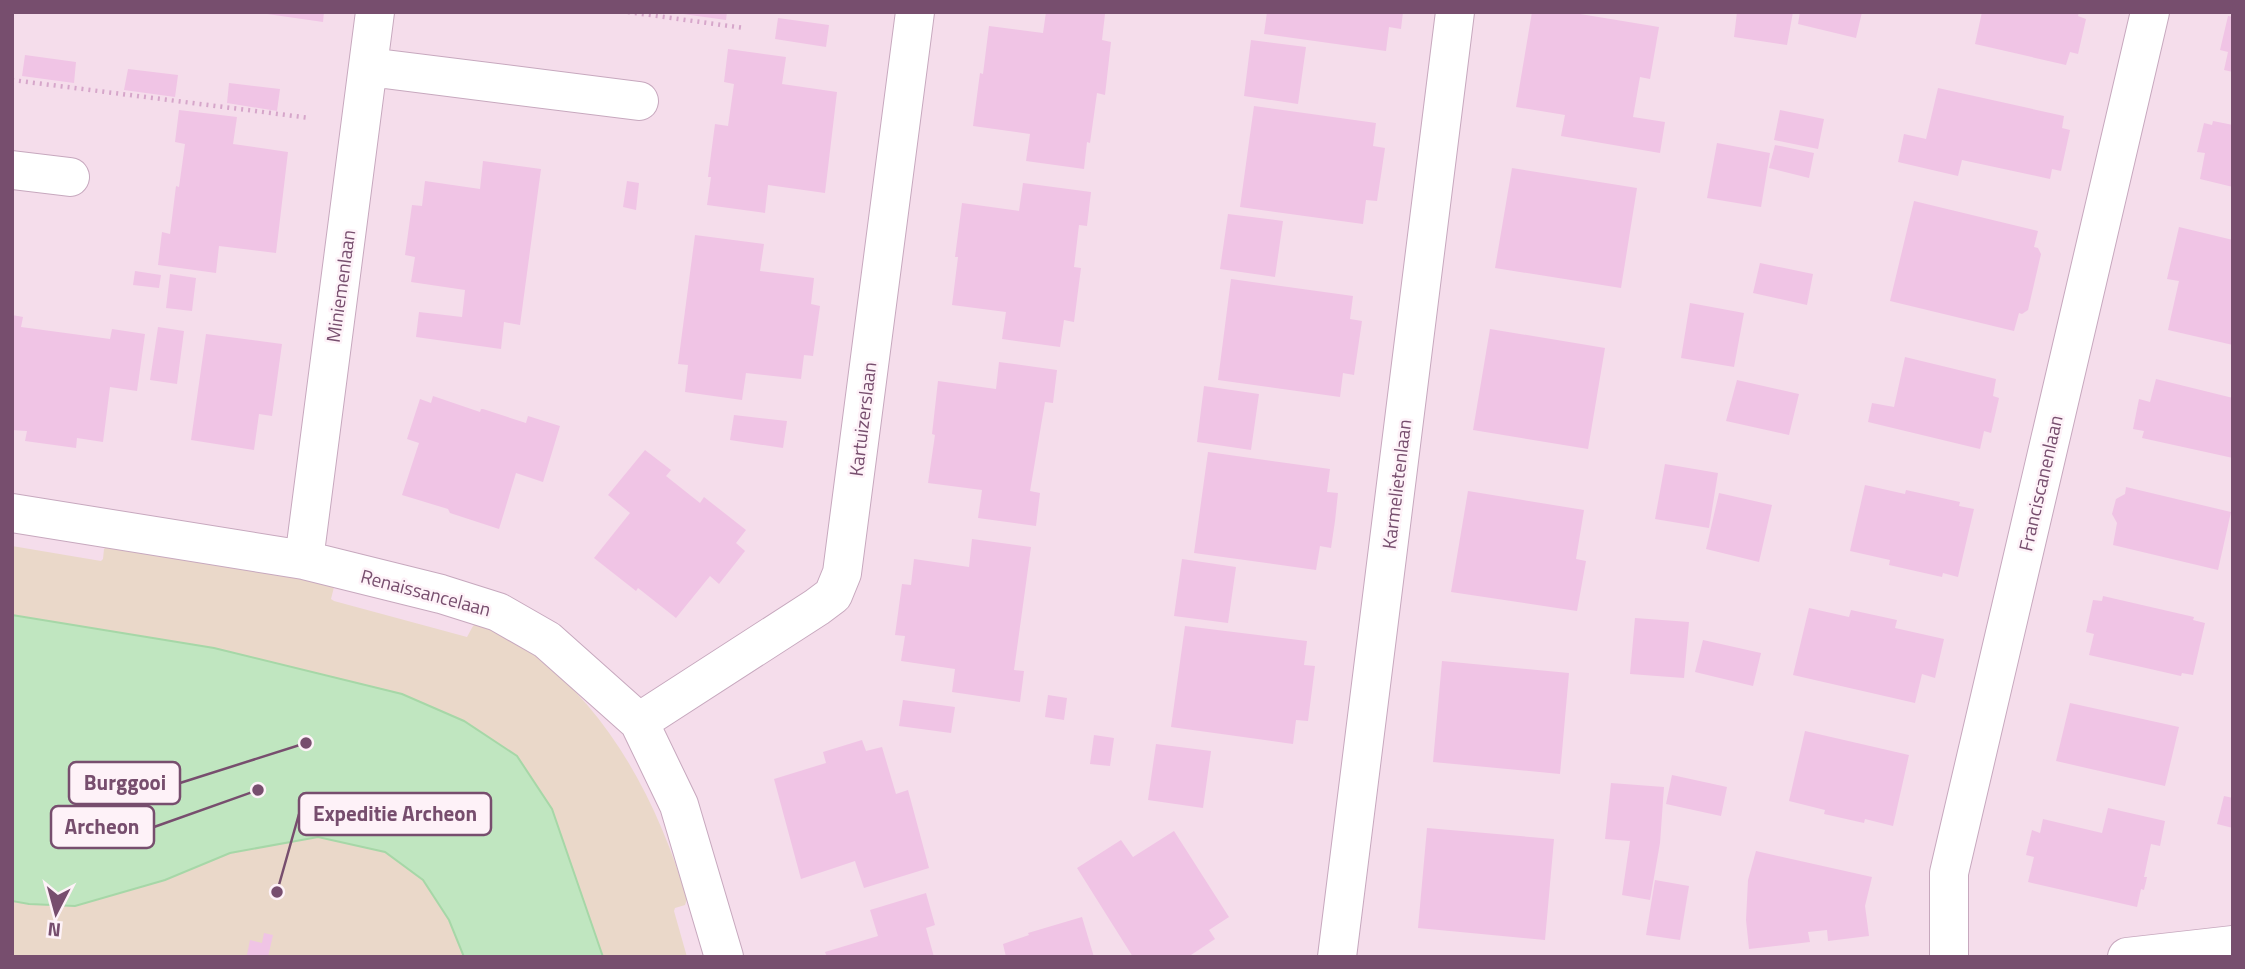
<svg xmlns="http://www.w3.org/2000/svg" width="2245" height="969" font-family="'Titillium Web',sans-serif">
<style>
.residential{fill:#f5ddeb}
.green{fill:#ead8c9}
.water{fill:#c0e6c0;stroke:#a6d7a7;stroke-width:2}
.building{fill:#f0c4e5}
.lines{fill:none;stroke-linecap:round;stroke-linejoin:round}
.minor-casing{stroke:#c7a8be;stroke-width:40}
.path{stroke:#d6a6ca;stroke-width:4.5;stroke-dasharray:2 5;stroke-linecap:butt}
.minor{stroke:#fff;stroke-width:38}
.labels{text-anchor:middle;dominant-baseline:central;stroke-width:5;stroke-linejoin:round;paint-order:stroke}
.street-label{font-size:19px;fill:#774e6e;stroke:#fef2f8}
.leader{fill:none;stroke:#774e6e;stroke-width:2.5}
.callout-dot{fill:#774e6e;stroke:#fef2f8;stroke-width:2.5}
.callout{fill:#fef2f8;stroke:#774e6e;stroke-width:2.5}
.callout-label{font-size:21px;text-anchor:middle;font-weight:bold;fill:#774e6e}
</style>
<rect width="100%" height="100%" fill="#fcebf4"/>
<path class="residential" d="M12,12H2233V957H12Z"/>
<path class="green" d="M110,544L331,583L334,587L331,599L334,601L467,637L473,626L478,623C497,632 518,641 534,654C613,715 659,806 687,899L685,905L675,908L674,911L687,957H603L552,809L517,756L464,721L402,694L214,648L12,615V546L101,561L103,559L104,549Z
M12,678L459,740L590,957H12Z"/>
<path class="water" d="M12,615L214,648L402,694L464,721L517,756L552,809L603,957H464L449,920L423,880L385,852L318,837L230,853L165,880L75,906L29,904L12,901Z"/>
<path class="building" d="M267,12H324L323,22L267,14Z
M684,12H727L726,20L683,14Z
M1046,12L1105,14L1102,40L1111,42L1105,95L1097,93L1090,143L1087,142L1084,169L1026,161L1030,134L973,126L980,73L983,74L989,26L1043,33Z
M1267,12H1403L1401,29L1389,27L1386,51L1264,34Z
M1532,12H1568L1659,27L1650,79L1640,77L1633,117L1665,122L1660,153L1561,136L1565,115L1516,107Z
M1737,12H1793L1787,45L1734,37Z
M1800,12H1862L1856,38L1798,24Z
M1982,12H2079L2078,16L2086,19L2078,54L2070,52L2066,65L1975,44Z
M2228,16L2233,17V72L2224,70L2228,52L2220,50Z
M778,18L829,25L826,47L775,39Z
M1251,40L1306,47L1298,104L1244,96Z
M728,49L786,57L782,84L837,92L825,193L768,185L765,213L707,205L711,177H708L715,124L728,126L734,84L724,82Z
M25,55L76,62L74,83L22,76Z
M128,69L178,75L175,97L124,90Z
M229,83L280,89L277,111L227,103Z
M1938,88L2064,116L2062,128L2070,130L2061,171L2052,169L2050,179L1962,160L1958,176L1898,162L1904,134L1926,139Z
M1254,106L1376,123L1373,146L1385,148L1381,175L1377,201L1366,200L1363,224L1240,207Z
M179,110L237,117L233,144L288,152L276,253L219,246L216,273L158,265L162,232L170,234L176,186L179,187L185,144L175,142Z
M1780,110L1824,119L1818,149L1774,140Z
M2213,121L2233,125V187L2200,179L2205,153L2197,152L2204,123L2212,125Z
M1717,143L1770,153L1761,207L1707,198Z
M1775,145L1814,153L1809,178L1769,168Z
M483,161L541,169L520,325L504,322L501,349L416,337L419,312L462,317L465,290L411,282L415,257L405,255L412,205L422,206L425,181L480,189Z
M1512,168L1637,188L1621,288L1495,268Z
M627,181L639,183L636,210L623,207Z
M1023,183L1091,192L1087,226L1079,225L1074,267L1081,268L1074,322L1064,320L1060,347L1002,339L1006,312L952,305L958,257H955L962,203L1019,211Z
M1914,201L2038,231L2034,247L2038,248L2041,254L2028,310L2022,314L2019,313L2014,331L1890,301Z
M1228,214L1283,221L1275,277L1220,269Z
M2179,227L2233,240V345L2168,330L2179,281L2167,279Z
M695,235L764,244L760,271L814,278L811,304L820,306L813,356L804,355L801,379L746,373L742,400L685,392L688,365L678,364Z
M1760,263L1813,274L1807,305L1753,293Z
M135,271L161,275L159,288L133,285Z
M170,274L196,278L192,311L166,308Z
M1231,279L1353,296L1350,319L1362,321L1354,375L1343,373L1340,397L1218,380Z
M1690,303L1744,313L1734,367L1681,358Z
M12,315L23,317L21,327L110,339L112,329L145,334L137,391L110,387L103,442L77,438L76,448L25,441L27,431L12,430Z
M158,327L184,331L177,384L150,380Z
M1490,329L1605,348L1588,449L1473,430Z
M206,334L282,344L272,416L259,414L254,450L191,440Z
M1905,357L1996,379L1993,396L1999,398L1991,433L1984,431L1980,449L1868,422L1872,403L1894,407Z
M999,362L1057,370L1053,403L1045,402L1030,491L1040,493L1036,526L978,518L982,490L928,483L935,435L932,434L938,381L996,389Z
M2156,379L2233,398V458L2142,438L2144,431L2133,429L2139,399L2150,402Z
M1737,380L1799,394L1789,435L1726,421Z
M1204,386L1259,394L1251,450L1197,442Z
M433,396L480,412L481,409H483L526,423L528,416L560,426L543,482L516,473L499,529L450,513L448,509L402,495L419,443L407,439L420,399L431,403Z
M734,415L787,421L783,448L730,440Z
M645,450L671,470L666,476L700,503L704,497L746,530L736,543L745,551L719,584L710,576L676,618L638,588L636,591L594,558L630,513L608,495Z
M1208,452L1330,469L1327,492L1338,493L1335,521L1331,548L1320,546L1316,570L1194,553Z
M1665,464L1718,473L1709,528L1655,519Z
M1865,485L1905,494L1906,490L1960,502L1959,506L1974,509L1958,577L1943,573L1942,577L1889,565L1890,560L1850,551Z
M2126,487L2231,512L2218,570L2113,545L2117,523L2112,514L2116,499L2125,494Z
M1468,491L1584,510L1576,559L1586,561L1577,611L1451,592Z
M1719,493L1772,505L1759,562L1706,549Z
M972,539L1031,547L1014,670L1024,671L1020,702L952,692L955,669L901,661L905,636L895,635L902,584L911,585L914,559L969,567Z
M1182,559L1236,567L1228,623L1174,616Z
M2103,596L2194,617L2193,620L2205,623L2193,675L2182,673L2181,676L2089,655L2094,634L2086,632L2093,600L2102,601Z
M1809,608L1849,617L1851,610L1897,620L1895,628L1944,639L1935,678L1922,674L1915,703L1793,675Z
M1635,618L1689,622L1684,678L1630,674Z
M1185,626L1307,641L1304,665L1315,666L1308,721L1296,720L1293,744L1171,727Z
M1703,640L1761,653L1753,686L1695,672Z
M1442,661L1569,673L1560,774L1433,762Z
M1048,695L1067,698L1064,720L1045,717Z
M903,700L955,707L951,733L899,726Z
M2070,703L2179,727L2165,786L2056,761Z
M1805,731L1909,755L1893,826L1865,819L1864,823L1824,814L1825,810L1789,801Z
M1094,735L1114,738L1110,766L1090,764Z
M862,740L866,751L882,747L896,794L908,790L929,868L864,888L855,861L801,879L774,779L826,763L823,752Z
M1156,744L1211,751L1203,808L1148,800Z
M1672,775L1727,787L1721,816L1666,804Z
M1611,783L1664,787L1660,843L1650,900L1622,895L1630,841L1605,839Z
M2224,796L2233,798V828L2217,824Z
M2108,808L2165,821L2160,846L2151,844L2144,877H2147L2144,890L2141,889L2137,907L2028,882L2034,857L2026,855L2032,830L2040,833L2043,819L2102,833Z
M1427,828L1554,839L1545,940L1418,928Z
M1174,831L1229,917L1209,930L1215,939L1188,957H1133L1077,868L1121,840L1133,857Z
M1756,851L1872,877L1865,906L1869,936L1828,941L1827,930L1808,932L1810,942L1749,949L1746,920L1748,880Z
M1655,880L1689,886L1680,940L1646,935Z
M926,893L935,925L926,928L934,957H827L825,952L878,936L870,910Z
M1082,917L1094,957H1006L1003,944L1029,935L1028,933Z
M264,933L273,935L268,957L247,955L250,940L262,943Z"/>
<g class="lines">
<defs>
<path id="minor" d="M369,67L639,101
M12,170L70,177
M12,513L304,560L441,594L498,612L547,640L639,722L679,805L724,957
M304,560L375,12
M639,722L817,607L833,595L842,573L915,12
M1337,957L1455,12
M1949,957V873L2150,12
M2127,957L2233,945"/>
</defs>
<use href="#minor" class="minor-casing"/>
<path class="path" d="M628,12L744,28
M12,80L310,118"/>
<use href="#minor" class="minor"/>
</g>
<g class="labels">
<g class="street-label">
<text transform="translate(340 286) rotate(-82)">Miniemenlaan</text>
<text transform="translate(862 419) rotate(-83)">Kartuizerslaan</text>
<text transform="translate(2040 483) rotate(-77)">Franciscanenlaan</text>
<text transform="translate(1396 484) rotate(-83)">Karmelietenlaan</text>
<text transform="translate(426 592) rotate(15)">Renaissancelaan</text>
</g>
</g>
<path class="leader" d="M306 743L180 783M277 892L299 814M258 790L154 827"/>
<g class="callout-dot">
<circle cx="306" cy="743" r="7"/>
<circle cx="277" cy="892" r="7"/>
<circle cx="258" cy="790" r="7"/>
</g>
<g class="callout">
<rect x="69" y="762" width="111" height="42" rx="7"/>
<rect x="299" y="793" width="192" height="42" rx="7"/>
<rect x="51" y="806" width="103" height="42" rx="7"/>
</g>
<g class="callout-label">
<text x="125" y="790">Burggooi</text>
<text x="395" y="821">Expeditie Archeon</text>
<text x="102" y="834">Archeon</text>
</g>
<rect width="2245" height="969" fill="none" stroke="#774e6e" stroke-width="28"/>
<g transform="translate(56 913) rotate(186)" stroke="#fef2f8" stroke-width="5" paint-order="stroke">
<path d="M0-5L12 26L0 18L-12 26Z" fill="#774e6e"/>
<text y="-10" font-size="19" font-weight="bold" text-anchor="middle" fill="#774e6e">N</text>
</g>
</svg>
